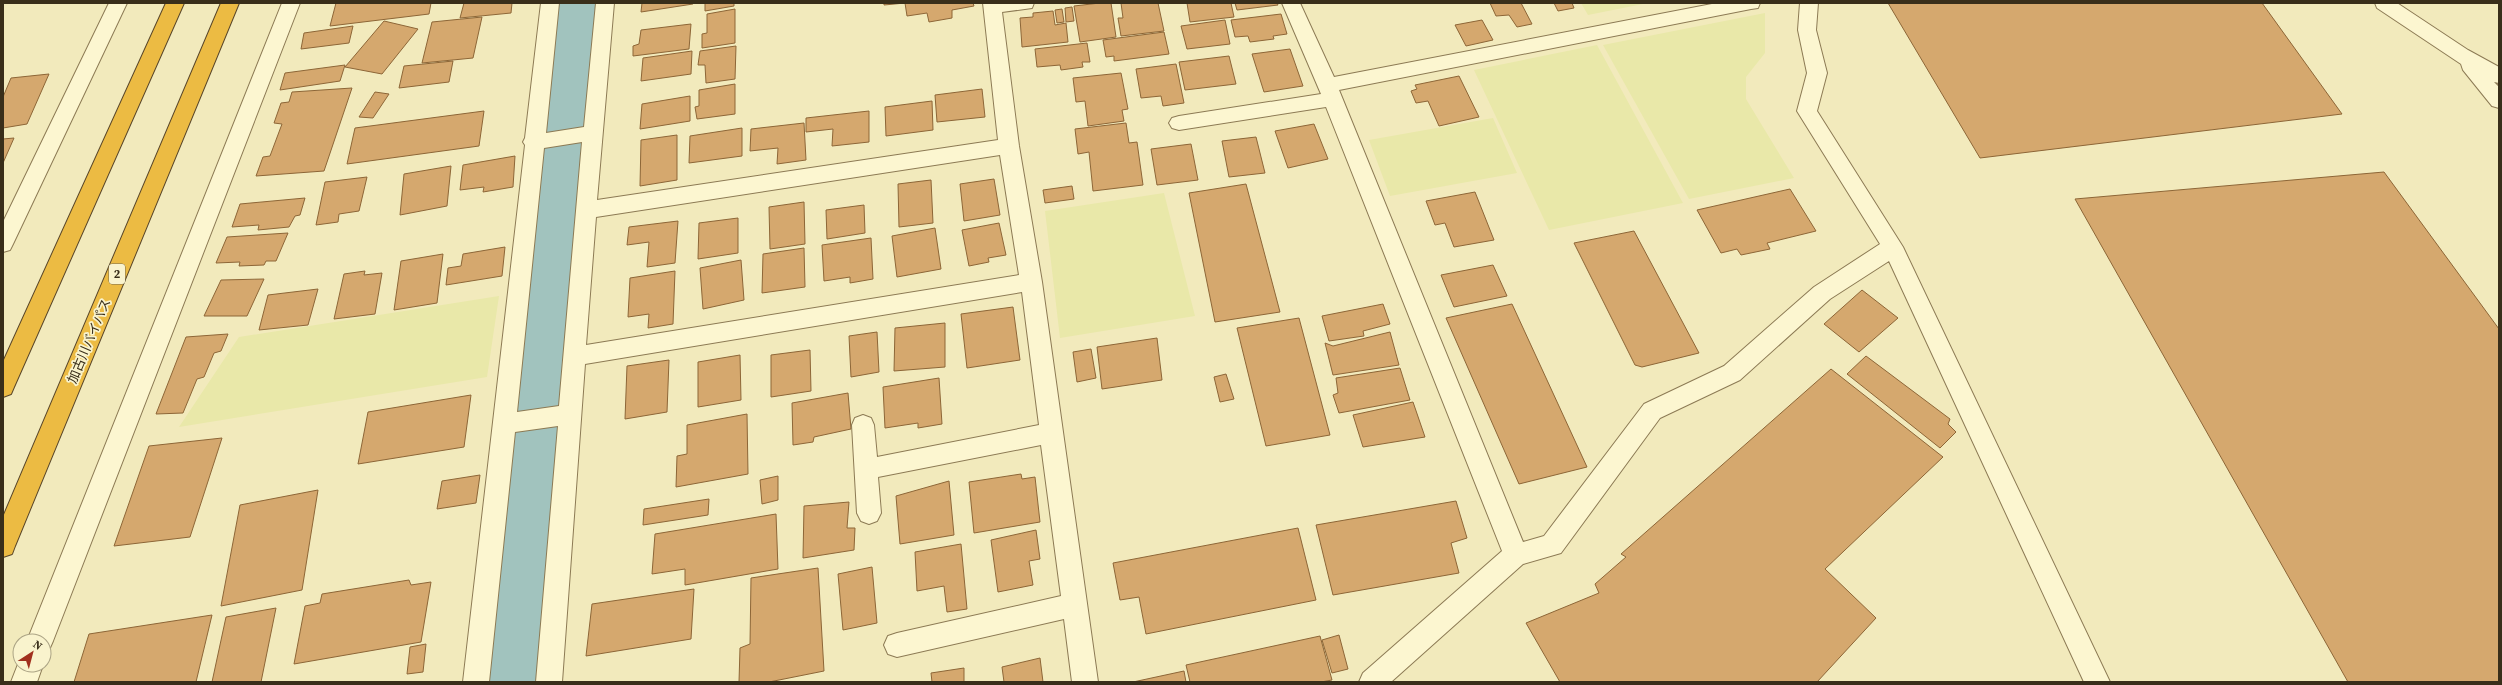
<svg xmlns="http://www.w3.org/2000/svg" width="2502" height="685" font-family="'Source Serif 4','Noto Sans JP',serif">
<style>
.farmland{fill:#e9e8a9}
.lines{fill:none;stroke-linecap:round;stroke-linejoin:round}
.river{fill:#a1c3be;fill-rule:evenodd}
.building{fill:#d5a86e;stroke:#8d6637}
.minor-casing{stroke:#8c7a54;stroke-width:2}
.highway-casing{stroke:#594629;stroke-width:2}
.minor{fill:#fcf6d0;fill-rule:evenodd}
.highway{fill:#ecbb43;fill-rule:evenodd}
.labels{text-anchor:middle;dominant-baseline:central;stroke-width:3.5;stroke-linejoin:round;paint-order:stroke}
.shield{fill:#f9f3cd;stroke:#736950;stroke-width:1}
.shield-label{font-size:12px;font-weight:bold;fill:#392e1a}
.street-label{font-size:13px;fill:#392e1a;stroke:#f9f3cd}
</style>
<rect width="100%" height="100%" fill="#f2eabc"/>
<path class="farmland" d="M1581,3H1648L1588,15Z
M1765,13V53L1746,77V99L1794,178L1689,199L1603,45Z
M1597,45L1683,203L1549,230L1474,70Z
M1493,118L1517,173L1390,196L1369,140Z
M1164,193L1195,316L1060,338L1045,211Z
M499,296L487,377L179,427L239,337Z"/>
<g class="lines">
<path class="river" d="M548,3H610L552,682H468Z"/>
</g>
<path class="building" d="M336,3H431L429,14L330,26Z
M464,3H512L511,13L460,18Z
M642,3H693V4L641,12Z
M705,3H734V6L705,11Z
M884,3H973L974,6L952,10V18L929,22L927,13L907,16L905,3L884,5Z
M1100,3H1111L1116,37L1080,42L1074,6Z
M1121,3H1158L1164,31L1121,36L1118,18H1123Z
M1187,3H1231L1234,17L1190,22Z
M1235,3H1277L1278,5L1237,10Z
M1490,3H1521L1532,24L1517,27L1509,15L1496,16Z
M1554,3H1572L1574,8L1558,11Z
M1888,3H2262L2342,114L1980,158Z
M1072,7L1074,21L1066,22L1065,8Z
M735,9V43L702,48V34L707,33V14Z
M1062,9L1064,22L1057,23L1055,10Z
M1053,11L1055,25L1066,23L1068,42L1022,47L1020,18L1033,17V13Z
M1281,14L1287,34L1273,36L1274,39L1250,42L1248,36L1235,37L1231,20Z
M482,17L473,58L422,63L432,22Z
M1225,20L1230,44L1187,49L1181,26Z
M1482,20L1493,40L1466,46L1455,25Z
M384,21L418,29L382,74L345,67Z
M691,24L689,49L633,56V46L639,44L641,30Z
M353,26L349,43L301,49L304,33Z
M1164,32L1169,54L1114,61V56L1106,57L1103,40Z
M1087,43L1090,62H1082L1083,67L1061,70L1060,65L1037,67L1035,49Z
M736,46L735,79L706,83L705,65H698L700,51Z
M1290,49L1303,86L1264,92L1252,54Z
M692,51L691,74L641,81L643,58Z
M1229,56L1236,84L1185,90L1179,62Z
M453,61L449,82L399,88L404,66Z
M1176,64L1184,103L1163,106L1161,96L1141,98L1136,69Z
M345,65L340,81L280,90L285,73Z
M1121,73L1128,109L1122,110L1124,121L1088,126L1085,101L1076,102L1073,78Z
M49,74L27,124L3,128V97L11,78Z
M1459,76L1479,117L1439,126L1428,101L1416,103L1411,91L1417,89L1415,85Z
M735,84V114L697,119L695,107L699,106V90Z
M352,88L324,171L256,176L263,157L270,156L282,124L274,123L281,103L289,102L292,92Z
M982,89L985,117L937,122L935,95Z
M375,92L389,94L373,118L359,117Z
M690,96V121L640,129L642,104Z
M932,101L933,130L886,136L885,107Z
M484,111L479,146L347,164L355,128Z
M869,111V142L832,146L833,129L806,132V118Z
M804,123L806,160L777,164L778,148L750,151L751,129Z
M1126,123L1129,143L1137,142L1143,185L1093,191L1089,152L1078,154L1075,129Z
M1314,124L1328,159L1288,168L1275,131Z
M742,128V156L689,163L690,136Z
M677,135V180L640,186L641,140Z
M1256,137L1265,173L1229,177L1222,141Z
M14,138L3,163V139Z
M1191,144L1198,180L1157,185L1151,149Z
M515,156L513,187L483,192L484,187L460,190L463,165Z
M451,166L447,206L400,215L404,174Z
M2384,172L2499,329V682H2348L2075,199Z
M367,177L359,211L339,214L338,222L316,225L325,182Z
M994,179L1000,215L964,221L960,184Z
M931,180L933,223L899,227L898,184Z
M1246,184L1280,312L1215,322L1189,193Z
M1072,186L1074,199L1045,203L1043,190Z
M1790,189L1816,231L1767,243L1770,249L1741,255L1737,249L1721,253L1697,210Z
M1475,192L1494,240L1454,247L1445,223L1435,225L1426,201Z
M305,198L300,215L295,216L289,227L258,230L259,225L232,227L240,204Z
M804,202L805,244L770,249L769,207Z
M864,205L865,233L827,239L826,210Z
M738,218V253L698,259L699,223Z
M678,221L675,263L647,267L649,242L627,245L629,227Z
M999,223L1006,255L988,258L989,262L969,266L962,230Z
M935,228L941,269L897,277L892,236Z
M1634,231L1699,353L1642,367L1635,365L1574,243Z
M288,233L276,261H266L264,265L239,266L240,262L216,263L227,237Z
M871,238L873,279L850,283V277L824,281L822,245Z
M505,247L502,276L446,285L448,268L461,266L463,254Z
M804,248L805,287L762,293L763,254Z
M443,254L437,303L394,310L401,261Z
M741,260L744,300L703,309L700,268Z
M1493,265L1507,296L1454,307L1441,275Z
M365,271L364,275L382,273L375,314L334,319L344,274Z
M675,271L673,324L648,328L649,314L628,317L630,278Z
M264,279L247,316H204L221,280Z
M318,289L308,325L259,330L268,295Z
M1862,290L1898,318L1859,352L1824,324Z
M1383,304L1390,324L1363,331L1364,336L1329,341L1322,316Z
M1512,304L1587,467L1519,484L1446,318Z
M1013,307L1020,360L967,368L961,314Z
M1299,318L1330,435L1266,446L1237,328Z
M945,323V367L894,371L895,328Z
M877,332L879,372L851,377L849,336Z
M1390,332L1399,365L1333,375L1325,343L1333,346Z
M228,334L221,351L214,353L204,377L197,379L183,413L156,414L186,337Z
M1157,338L1162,380L1102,389L1097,347Z
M1091,349L1096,378L1077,382L1073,352Z
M810,350L811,391L771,397V355Z
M740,355L741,400L698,407V362Z
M1866,356L1950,419L1948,424L1956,432L1940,448L1847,374Z
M669,360L667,412L625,419L627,366Z
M1400,368L1410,400L1339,413L1333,395L1338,393L1336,378Z
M1831,369L1943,457L1825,569L1876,618L1817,682H1560L1526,623L1599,593L1595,584L1626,557L1621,554Z
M1226,374L1234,399L1220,402L1214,377Z
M939,378L942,424L918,428V423L885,428L883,387Z
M848,393L851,429L814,437L813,442L793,445L792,403Z
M471,395L464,447L358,464L368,412Z
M1413,402L1425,437L1363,447L1353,415Z
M747,414L748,474L676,487L677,456L687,454V425Z
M222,438L190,537L114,546L149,446Z
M1021,474L1022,479L1035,477L1040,522L974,533L969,482Z
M480,475L476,503L437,509L442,481Z
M778,476V500L762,504L760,480Z
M949,481L954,535L900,544L896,496Z
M318,490L302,590L221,606L240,505Z
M709,499L708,515L643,525L644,509Z
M1456,501L1467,538L1451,543L1459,573L1333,595L1316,525Z
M849,502L847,528H855L854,550L803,558L804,506Z
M776,514L778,569L685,585V569L652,574L655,534Z
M1298,528L1316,600L1146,634L1139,597L1120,600L1113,563Z
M1036,530L1040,559L1029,561L1033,585L998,592L991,540Z
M961,544L967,609L947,612L944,586L917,591L915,552Z
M872,567L877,623L843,630L838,574Z
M818,568L824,671L769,682H739L740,648L750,644L751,578Z
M409,580L411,585L431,582L421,642L294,664L305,606L320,603L322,594Z
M694,589L691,639L586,656L592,604Z
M276,608L261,682H212L226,617Z
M212,615L196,682H74L89,634Z
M1339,635L1348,669L1332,673L1322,640Z
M1320,636L1332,680L1321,682H1190L1186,665Z
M426,644L423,672L407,674L410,647Z
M1040,658L1043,682H1004L1002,667Z
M964,668V682H932L931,673Z
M1184,671L1186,682H1133Z"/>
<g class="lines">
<defs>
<path id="minor" d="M109,3H127L13,244L10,250L3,252V222Z
M282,3H300L53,641L49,650L44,651V641H27Z
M541,3H559L546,133L584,127L596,3H614L597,200L998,140L983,3H1034L1032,8L1002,12L1019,146L1042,282L1098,682H1072L1064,619L897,657L888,654L884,645L888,636L897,633L1061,596L1041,445L878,477L881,513L877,521L869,524L861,521L857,513L852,425L855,418L863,415L871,418L874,425L877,457L1039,425L1022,292L585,364L562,682H536L558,426L515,432L489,682H463L525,145L523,142L525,138ZM582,142L559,406L517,412L544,148ZM1000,155L1019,275L586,345L596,217Z
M1282,3H1300L1334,77L1717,3H1760L1758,8L1751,9L1339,90L1523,542L1544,536L1644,404L1724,366L1814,287L1880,244L1797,111L1807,73L1798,30L1800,3H1818L1816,30L1827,73L1817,111L1903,247L2110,682H2084L1889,261L1830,299L1740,380L1660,418L1561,553L1523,564L1391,682H1359L1363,673L1502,551L1326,107L1179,130L1172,128L1169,123L1172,118L1179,116L1321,94Z
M2375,3H2397L2468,50L2499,67V83L2494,82L2499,87V108L2492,106L2463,70L2461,64L2377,8Z
M20,659V665H43L37,682H11Z"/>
<path id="highway" d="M166,3H184L14,387L11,394L3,397V362Z
M221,3H239L15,546L12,554L3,557V517Z"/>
</defs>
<use href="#minor" class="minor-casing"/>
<use href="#highway" class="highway-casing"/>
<use href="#minor" class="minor"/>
<use href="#highway" class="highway"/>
</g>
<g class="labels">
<rect class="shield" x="109" y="264" width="16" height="20" rx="3"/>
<g class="shield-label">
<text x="117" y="274">2</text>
</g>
<g class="street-label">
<text transform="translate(89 341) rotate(-67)">加古川バイパス</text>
</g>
</g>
<rect width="2502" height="685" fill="none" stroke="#392e1a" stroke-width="8"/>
<g transform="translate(32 653) rotate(36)"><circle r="19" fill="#f9f3cd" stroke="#aca485"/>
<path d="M0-3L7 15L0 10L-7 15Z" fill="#a1301e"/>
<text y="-6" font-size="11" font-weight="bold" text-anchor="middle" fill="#392e1a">N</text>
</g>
</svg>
